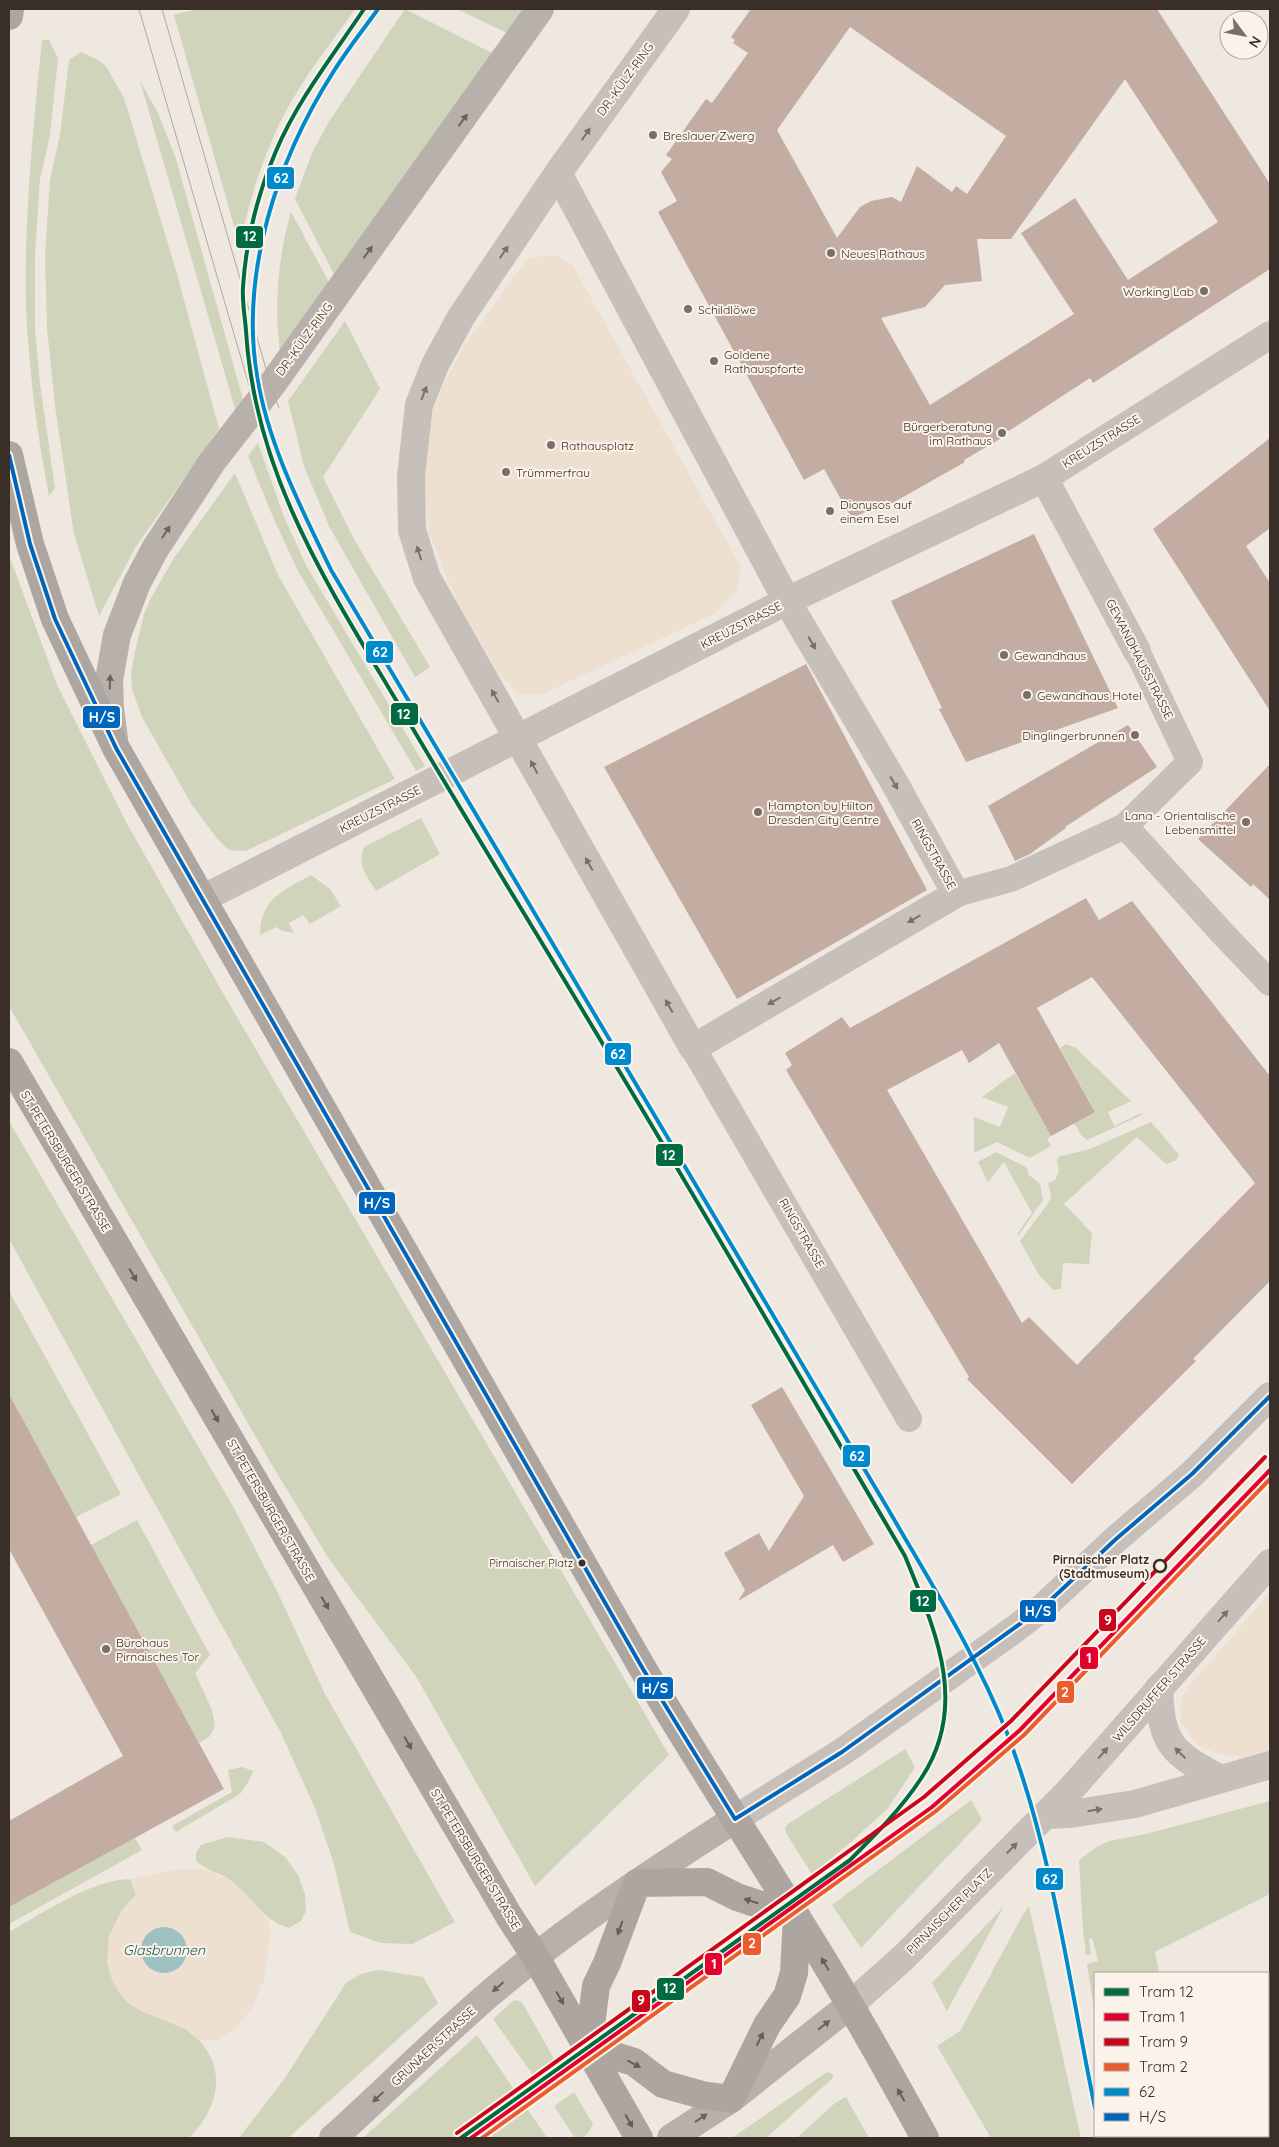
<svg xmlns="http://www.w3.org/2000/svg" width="1279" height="2147" font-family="Quicksand,sans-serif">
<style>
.green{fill:#cfd4ba}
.plaza{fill:#ede0d0}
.water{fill:#9dc0c0}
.building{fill:#c3aca2;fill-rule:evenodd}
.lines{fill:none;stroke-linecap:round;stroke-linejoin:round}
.pedestrian{stroke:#c7c0ba;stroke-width:26}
.minor{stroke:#c7c0ba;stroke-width:28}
.tertiary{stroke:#c7c0ba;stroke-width:28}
.secondary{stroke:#b8b1ab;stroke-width:28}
.primary{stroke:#aca5a0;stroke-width:28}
.tram{stroke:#afa9a4;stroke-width:1}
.bus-1-casing{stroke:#fbf3e9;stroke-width:8}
.bus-2-casing{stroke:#fbf3e9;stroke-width:8}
.bus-1{stroke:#008ace;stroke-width:4}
.bus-2{stroke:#0065bd;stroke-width:4}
.tram-1-casing{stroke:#fbf3e9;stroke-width:8}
.tram-2-casing{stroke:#fbf3e9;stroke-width:8}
.tram-3-casing{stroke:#fbf3e9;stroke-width:8}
.tram-4-casing{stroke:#fbf3e9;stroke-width:8}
.tram-1{stroke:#006b42;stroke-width:4}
.tram-2{stroke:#e4002c;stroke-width:4}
.tram-3{stroke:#c9061a;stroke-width:4}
.tram-4{stroke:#eb5b2d;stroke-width:4}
.oneway{fill:#6c625c}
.oneway2{fill:#79706a}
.oneway3{fill:#675e58}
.poi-dot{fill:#786f69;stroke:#fbf3e9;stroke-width:2}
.bus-dot{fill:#392e28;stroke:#fbf3e9;stroke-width:2}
.stop-dot{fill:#fbf3e9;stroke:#392e28;stroke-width:2.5}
.labels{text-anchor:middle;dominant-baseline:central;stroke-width:4;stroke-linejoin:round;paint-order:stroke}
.bus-label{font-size:11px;fill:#392e28;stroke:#fbf3e9;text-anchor:end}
.street-label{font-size:12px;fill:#392e28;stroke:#fbf3e9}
.poi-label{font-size:12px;fill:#392e28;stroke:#fbf3e9;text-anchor:start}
.stop-label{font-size:12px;font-weight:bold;fill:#392e28;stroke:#fbf3e9;text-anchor:end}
.water-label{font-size:14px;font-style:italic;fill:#1b575c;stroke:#fbf3e9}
.line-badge{stroke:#fbf3e9;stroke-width:2}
.badge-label{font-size:14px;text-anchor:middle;font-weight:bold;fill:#fff}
</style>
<rect width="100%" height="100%" fill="#eee8e1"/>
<path class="green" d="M197,9H355C337,35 317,60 300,87C271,133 253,184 242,236L238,240L174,15Z
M405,9L492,53L334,274L295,199L312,153L330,120Z
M457,9H525L507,33Z
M42,40H49L58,58L50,135L40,179L35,254V329L40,384L55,488L49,496C37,434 29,371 26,308C24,219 33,129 42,40Z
M81,52L98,60L106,66L124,98L177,274L219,429L135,548L99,616L74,534L55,406L47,328L45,254L50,180L60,135L69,60Z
M140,81L158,113L176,159L244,403L236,412Z
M291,212L329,282L280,352C274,305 278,257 291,212Z
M345,321L380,389L323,477L354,539L430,667L415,677L329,526L304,466L288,401Z
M258,443L284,517L306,565L425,766L416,771L297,569L273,517L248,456Z
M235,473L278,575L395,779L246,851L229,850L219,841L192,805L142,717L132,689L131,674L135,652L144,614L151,598L174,558Z
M9,555L57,685L126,822L227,1000L669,1755L535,1886L417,1678L329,1559L269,1460L9,1006Z
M421,818L440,854L376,891C366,875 357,865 364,847Z
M311,875L330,889L341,906L310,924L303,915L289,923L294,933L283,931L276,927L260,935C260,899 284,890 311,875Z
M1066,1044L1076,1048L1131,1101L1108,1112L1114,1126L1139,1114H1144L1087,1140L1081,1135L1074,1123L1095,1111L1062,1052L1060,1048Z
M1015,1073L1051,1136L1047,1139L1051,1146L1030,1158L997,1142L974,1153V1117L1000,1127L1008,1107L982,1097Z
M9,1121L235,1510L277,1591L325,1694L455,1922L412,1944L381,1943L350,1932L333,1861L315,1808L281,1733L9,1239Z
M1151,1122L1179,1155L1175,1161L1166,1164L1137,1137L1064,1204L1092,1233L1089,1264L1063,1263L1061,1289L1053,1290L1039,1275L1020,1241L1049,1202L1051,1196L1048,1183L1055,1180L1059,1171L1057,1162L1058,1157L1090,1149Z
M996,1152L1027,1168L1029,1175L1040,1184L1043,1200L1018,1236L1017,1234L1032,1213L1004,1162L988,1182L978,1162Z
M9,1291L121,1494L76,1517L9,1394Z
M137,1520L210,1655L195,1673L212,1710L215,1726L209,1737L199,1743L91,1545Z
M905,1749L915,1767L888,1808L851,1842L812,1874L787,1835L785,1828L788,1824Z
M242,1767L253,1771L249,1781L240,1794L176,1832L172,1826L232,1792L228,1770Z
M971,1800L982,1820L861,1948L832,1905Z
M1270,1801V1894L1155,1952L1159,1973H1095V2015L1087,1964L1098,1961L1092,1938L1089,1939L1091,1954L1086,1955L1083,1930L1079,1860L1098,1846L1109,1841L1146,1834Z
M228,1837L264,1842L285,1857L298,1875L305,1894L306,1911L301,1921L289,1928C263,1921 251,1896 230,1880C219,1872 206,1871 196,1861V1853L201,1845Z
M135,1838L142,1850L9,1924V1907Z
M130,1879L136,1894L141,2011C155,2017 174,2021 187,2030C229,2060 222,2105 189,2138H9V1932C44,1913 90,1880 130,1879Z
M1004,1906L947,2011L932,1983Z
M1029,1906L1081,2138H991L937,2046L960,2031L1024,1913Z
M378,1970L423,1977L438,2003L288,2138H239L285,2078L346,1983L361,1974Z
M514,2000L522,2002L554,2059L533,2075L493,2019Z
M477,2035L547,2138H363Z
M827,2072L831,2073L834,2077L766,2138H732Z
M574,2092L593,2124C589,2133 586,2138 575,2138L554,2106Z
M846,2097L869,2138H797L835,2103Z"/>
<path class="plaza" d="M548,255L557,256L572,264L741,567L738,590L714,614L543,694L520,695L498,673L459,606L429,533L424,480L433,411L445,380L465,345L527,259Z
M1270,1592V1751L1244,1757L1220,1754L1199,1746L1191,1738L1181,1722L1180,1705L1185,1691Z
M177,1869H204L228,1879L245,1893L266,1916L271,1930L264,1980L252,2008L233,2031L218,2040H199L185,2029L141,2011L127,2002L118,1991L110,1975L107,1961L109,1936L121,1911L136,1894L130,1879Z"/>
<path class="water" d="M141 1950a23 23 0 1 1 46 0a23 23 0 1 1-46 0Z"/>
<path class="building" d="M751,9H1157L1270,184V269L1093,383L1090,378L1004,434L1005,436L964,460L965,462L889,505L887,500L852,519L824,469L804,480L658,212L677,201L661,172L672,159L666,155L706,99L712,103L748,53L733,43L735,40L731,37ZM850,27L1006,136L967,194L956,186L952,192L917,166L901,202L892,197L871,201L860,207L837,238L777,130ZM1125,79L1218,222L1128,280L1075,198L1021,233L1074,314L930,405L881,318L925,307L945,285L982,281L977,239H1011Z
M1270,438V528L1246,546L1270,583V711L1153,529Z
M1034,534L1118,708L966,762L939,709L942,708L891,601Z
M806,664L927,890L737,999L604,767Z
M1128,725L1157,767L1065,827L1066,828L1030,854L1015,861L988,806Z
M1270,764V900L1253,884L1251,887L1198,839Z
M1086,898L1099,920L1132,901L1270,1076V1281L1193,1359L1196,1361L1072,1484L967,1379L969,1377L786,1070L792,1065L785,1053L842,1017L850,1028ZM1092,977L1255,1183L1077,1365L1029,1317L1022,1323L887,1090L962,1050L969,1063L999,1043L1051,1136L1095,1112L1037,1008Z
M782,1387L874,1544L843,1562L833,1545L738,1601L745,1590L724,1553L759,1533L769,1551L804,1496L751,1405Z
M9,1394L224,1789L9,1907V1821L123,1756L9,1549Z"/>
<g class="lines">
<path class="pedestrian" d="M1137,651L1190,762L1125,826L1225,936L1270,983
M956,894L1011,879L1125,826
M693,1048L909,1419"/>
<path class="minor" d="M558,173L787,601L894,782L956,894L693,1048L427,578L412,530L411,476L419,405L435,365L461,317L558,173L676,9
M1044,478L1137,651
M202,899L787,601L1044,478L1270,335
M1159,1688C1161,1745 1172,1753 1221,1779
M1046,1815L1070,1814L1135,1804L1270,1765"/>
<path class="tertiary" d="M735,1819L842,1752L1015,1629L1042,1608L1116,1539L1192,1474L1270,1396
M850,2005L904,1957L1071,1789L1270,1563"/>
<path class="secondary" d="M114,739L110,708L109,680L117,635L137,583L155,549L212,462L271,386L540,9
M333,2138C389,2088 442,2033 500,1985C574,1923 654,1871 735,1819
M671,2138L731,2099L850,2005"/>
<path class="primary" d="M9,16L10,9
M9,455L30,544L55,619L116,748L643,1669C692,1752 745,1833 796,1916C842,1988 884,2063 925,2138
M9,1062L509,1916L535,1956L639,2138
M588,2048L634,2062L663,2084L702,2095L731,2099L767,2025L787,1996L794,1973L797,1917
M588,2048L596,1986L607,1963L637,1883L707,1882L737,1897L797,1917"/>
<path class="tram" d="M139,9L260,423
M162,9L271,386L279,408"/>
<defs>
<path id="bus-1" d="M378,9C363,30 346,51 332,74C277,161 240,273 257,376C268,444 301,508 331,570L888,1509C930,1582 976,1654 1007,1733C1053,1853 1069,1983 1095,2108"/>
<path id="bus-2" d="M9,455L30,544L55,619L116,748L643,1669L735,1819L842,1752L1042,1608L1116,1539L1192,1474L1270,1396"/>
</defs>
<use href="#bus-1" class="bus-1-casing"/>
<use href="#bus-2" class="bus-2-casing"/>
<use href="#bus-1" class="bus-1"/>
<use href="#bus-2" class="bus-2"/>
<defs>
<path id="tram-1" d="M364,9C334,54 297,101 276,151C258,193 246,241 243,287C242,302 245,317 246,331C255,479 333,593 406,717C470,826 536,932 601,1041C704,1211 804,1384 905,1556C934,1628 970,1703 922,1777C902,1808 876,1834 850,1860L461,2138"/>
<path id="tram-2" d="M471,2138L932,1807L1020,1730L1270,1470"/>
<path id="tram-3" d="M457,2133L924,1797L1011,1721L1265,1457"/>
<path id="tram-4" d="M482,2138L936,1811L1024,1735L1270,1479"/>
</defs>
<use href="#tram-1" class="tram-1-casing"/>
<use href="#tram-2" class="tram-2-casing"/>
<use href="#tram-3" class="tram-3-casing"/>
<use href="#tram-4" class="tram-4-casing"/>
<use href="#tram-1" class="tram-1"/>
<use href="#tram-2" class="tram-2"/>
<use href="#tram-3" class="tram-3"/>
<use href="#tram-4" class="tram-4"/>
</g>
<defs><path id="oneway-solid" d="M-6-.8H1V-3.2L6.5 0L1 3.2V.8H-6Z" transform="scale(1.25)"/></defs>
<g class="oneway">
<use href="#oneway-solid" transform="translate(463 120) rotate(-54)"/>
<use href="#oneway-solid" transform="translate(368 252) rotate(-54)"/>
<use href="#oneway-solid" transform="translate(166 532) rotate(-57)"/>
<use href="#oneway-solid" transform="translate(110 682) rotate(-88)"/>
<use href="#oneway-solid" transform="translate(498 1987) rotate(139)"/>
<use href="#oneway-solid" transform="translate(824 2025) rotate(-38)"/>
<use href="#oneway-solid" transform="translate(378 2097) rotate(137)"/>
<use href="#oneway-solid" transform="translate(701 2118) rotate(-34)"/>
</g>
<g class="oneway2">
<use href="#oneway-solid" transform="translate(586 134) rotate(-55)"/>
<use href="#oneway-solid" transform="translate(504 252) rotate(-56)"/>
<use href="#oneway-solid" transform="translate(424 393) rotate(-69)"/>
<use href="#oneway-solid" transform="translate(419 553) rotate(-107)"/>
<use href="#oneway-solid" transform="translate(812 643) rotate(60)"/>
<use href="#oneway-solid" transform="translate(495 696) rotate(-120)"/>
<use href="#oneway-solid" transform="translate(534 767) rotate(-118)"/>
<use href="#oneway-solid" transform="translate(894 783) rotate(60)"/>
<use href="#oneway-solid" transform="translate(589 864) rotate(-119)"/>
<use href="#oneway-solid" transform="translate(914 919) rotate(150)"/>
<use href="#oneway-solid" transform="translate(774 1001) rotate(150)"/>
<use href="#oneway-solid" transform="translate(669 1006) rotate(-119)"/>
<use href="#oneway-solid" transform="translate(1223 1616) rotate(-48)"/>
<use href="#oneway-solid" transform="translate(1103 1753) rotate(-49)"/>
<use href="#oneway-solid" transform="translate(1180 1753) rotate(-136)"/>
<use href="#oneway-solid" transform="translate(1095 1810) rotate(-9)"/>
<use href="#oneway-solid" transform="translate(1012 1848) rotate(-45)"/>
</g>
<g class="oneway3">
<use href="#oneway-solid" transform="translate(133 1275) rotate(60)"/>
<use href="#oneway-solid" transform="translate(215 1416) rotate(60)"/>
<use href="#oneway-solid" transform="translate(325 1603) rotate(60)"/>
<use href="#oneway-solid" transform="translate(408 1743) rotate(60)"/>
<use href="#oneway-solid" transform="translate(751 1901) rotate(-162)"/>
<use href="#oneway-solid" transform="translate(620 1928) rotate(110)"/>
<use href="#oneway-solid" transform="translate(825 1964) rotate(-121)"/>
<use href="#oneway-solid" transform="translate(560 1998) rotate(60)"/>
<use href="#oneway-solid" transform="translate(760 2039) rotate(-64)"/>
<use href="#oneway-solid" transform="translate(634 2064) rotate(28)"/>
<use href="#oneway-solid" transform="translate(901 2095) rotate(-119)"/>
<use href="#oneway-solid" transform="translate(629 2121) rotate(61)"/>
</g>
<g class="poi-dot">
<circle cx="653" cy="135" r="5"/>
<circle cx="831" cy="253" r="5"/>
<circle cx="1204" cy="291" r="5"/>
<circle cx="688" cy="309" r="5"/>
<circle cx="714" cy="361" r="5"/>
<circle cx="1002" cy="433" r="5"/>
<circle cx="551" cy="445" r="5"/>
<circle cx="506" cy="472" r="5"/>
<circle cx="830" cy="511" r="5"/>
<circle cx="1004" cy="655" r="5"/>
<circle cx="1027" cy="695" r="5"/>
<circle cx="1135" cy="735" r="5"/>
<circle cx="758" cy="812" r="5"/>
<circle cx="1246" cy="822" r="5"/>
<circle cx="106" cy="1649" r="5"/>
</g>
<circle class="bus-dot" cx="582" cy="1563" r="4.5"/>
<circle class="stop-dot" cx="1160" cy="1566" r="6"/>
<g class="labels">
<g class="bus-label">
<text x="573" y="1563">Pirnaischer Platz</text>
</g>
<g class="street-label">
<text transform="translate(625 79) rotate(-54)">DR.-KÜLZ-RING</text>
<text transform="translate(304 339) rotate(-54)">DR.-KÜLZ-RING</text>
<text transform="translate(1101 441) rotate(-32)">KREUZSTRASSE</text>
<text transform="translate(741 625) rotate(-27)">KREUZSTRASSE</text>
<text transform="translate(1140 659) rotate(63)">GEWANDHAUSSTRASSE</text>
<text transform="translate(380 809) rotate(-27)">KREUZSTRASSE</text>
<text transform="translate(934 854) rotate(61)">RINGSTRASSE</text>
<text transform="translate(66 1161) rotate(59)">ST. PETERSBURGER STRASSE</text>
<text transform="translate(802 1233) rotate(60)">RINGSTRASSE</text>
<text transform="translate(271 1510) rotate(60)">ST. PETERSBURGER STRASSE</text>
<text transform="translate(1159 1689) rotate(-49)">WILSDRUFFER STRASSE</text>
<text transform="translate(476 1859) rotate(59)">ST. PETERSBURGER STRASSE</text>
<text transform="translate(949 1911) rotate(-45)">PIRNAISCHER PLATZ</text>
<text transform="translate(433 2046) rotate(-43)">GRUNAER STRASSE</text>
</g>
<g class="poi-label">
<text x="663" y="135">Breslauer Zwerg</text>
<text x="841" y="253">Neues Rathaus</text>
<text x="1194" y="291" text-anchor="end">Working Lab</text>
<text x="698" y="309">Schildlöwe</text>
<text x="724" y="354">Goldene<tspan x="724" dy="14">Rathauspforte</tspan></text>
<text x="992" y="426" text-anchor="end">Bürgerberatung<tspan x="992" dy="14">im Rathaus</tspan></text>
<text x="561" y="445">Rathausplatz</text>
<text x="516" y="472">Trümmerfrau</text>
<text x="840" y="504">Dionysos auf<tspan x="840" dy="14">einem Esel</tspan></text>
<text x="1014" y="655">Gewandhaus</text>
<text x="1037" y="695">Gewandhaus Hotel</text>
<text x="1125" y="735" text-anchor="end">Dinglingerbrunnen</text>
<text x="768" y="805">Hampton by Hilton<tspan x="768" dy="14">Dresden City Centre</tspan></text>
<text x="1236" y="815" text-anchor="end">Lana - Orientalische<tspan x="1236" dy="14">Lebensmittel</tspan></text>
<text x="116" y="1642">Bürohaus<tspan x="116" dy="14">Pirnaisches Tor</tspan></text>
</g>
<g class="stop-label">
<text x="1149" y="1559">Pirnaischer Platz<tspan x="1149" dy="14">(Stadtmuseum)</tspan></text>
</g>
<g class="water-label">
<text x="164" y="1950">Glasbrunnen</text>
</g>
</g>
<g class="line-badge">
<rect x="266" y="166" width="29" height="24" rx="5" fill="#008ace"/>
<rect x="235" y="225" width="29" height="24" rx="5" fill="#006b42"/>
<rect x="365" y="640" width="29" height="24" rx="5" fill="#008ace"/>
<rect x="390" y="702" width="29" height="24" rx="5" fill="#006b42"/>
<rect x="82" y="705" width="39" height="24" rx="5" fill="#0065bd"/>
<rect x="604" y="1042" width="28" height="24" rx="5" fill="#008ace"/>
<rect x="655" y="1143" width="29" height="24" rx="5" fill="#006b42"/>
<rect x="358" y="1191" width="38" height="24" rx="5" fill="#0065bd"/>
<rect x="842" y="1444" width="29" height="24" rx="5" fill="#008ace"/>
<rect x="909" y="1589" width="28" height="24" rx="5" fill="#006b42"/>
<rect x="1019" y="1599" width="38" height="24" rx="5" fill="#0065bd"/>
<rect x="1098" y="1608" width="19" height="24" rx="5" fill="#c9061a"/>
<rect x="1079" y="1646" width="20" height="24" rx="5" fill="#e4002c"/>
<rect x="636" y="1676" width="38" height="24" rx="5" fill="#0065bd"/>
<rect x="1056" y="1680" width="19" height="24" rx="5" fill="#eb5b2d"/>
<rect x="1035" y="1867" width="29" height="24" rx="5" fill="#008ace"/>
<rect x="742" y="1932" width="20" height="24" rx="5" fill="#eb5b2d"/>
<rect x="704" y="1952" width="19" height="24" rx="5" fill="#e4002c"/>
<rect x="656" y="1977" width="29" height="24" rx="5" fill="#006b42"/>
<rect x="631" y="1989" width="20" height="24" rx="5" fill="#c9061a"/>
</g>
<g class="badge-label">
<text x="281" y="183">62</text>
<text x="250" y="241">12</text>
<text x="380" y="657">62</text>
<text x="404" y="719">12</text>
<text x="102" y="722">H/S</text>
<text x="618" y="1059">62</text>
<text x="669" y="1160">12</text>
<text x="377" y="1208">H/S</text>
<text x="857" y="1461">62</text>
<text x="923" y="1606">12</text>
<text x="1038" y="1616">H/S</text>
<text x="1108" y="1625">9</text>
<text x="1089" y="1663">1</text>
<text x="655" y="1693">H/S</text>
<text x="1065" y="1697">2</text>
<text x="1050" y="1884">62</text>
<text x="752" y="1948">2</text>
<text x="714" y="1969">1</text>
<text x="670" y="1993">12</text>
<text x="641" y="2005">9</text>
</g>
<rect width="1279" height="2147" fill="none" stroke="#392e28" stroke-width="20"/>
<rect x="1094" y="1972" width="175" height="165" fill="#fbf3e9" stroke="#ada49c"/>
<rect x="1104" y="1988" width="25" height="8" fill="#006b42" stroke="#ada49c"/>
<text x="1139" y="1997" font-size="15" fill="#392e28">Tram 12</text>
<rect x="1104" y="2013" width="25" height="8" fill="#e4002c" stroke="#ada49c"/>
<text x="1139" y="2022" font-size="15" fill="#392e28">Tram 1</text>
<rect x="1104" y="2038" width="25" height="8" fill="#c9061a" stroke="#ada49c"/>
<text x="1139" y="2047" font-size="15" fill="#392e28">Tram 9</text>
<rect x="1104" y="2063" width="25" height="8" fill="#eb5b2d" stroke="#ada49c"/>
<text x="1139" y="2072" font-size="15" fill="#392e28">Tram 2</text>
<rect x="1104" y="2088" width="25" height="8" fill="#008ace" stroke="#ada49c"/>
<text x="1139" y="2097" font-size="15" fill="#392e28">62</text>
<rect x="1104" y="2113" width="25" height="8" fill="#0065bd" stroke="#ada49c"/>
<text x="1139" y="2122" font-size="15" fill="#392e28">H/S</text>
<g transform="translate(1244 35) rotate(122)"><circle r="24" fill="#fbf3e9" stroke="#ada49c"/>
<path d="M0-4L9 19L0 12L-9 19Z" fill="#786f69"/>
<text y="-8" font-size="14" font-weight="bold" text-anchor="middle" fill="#392e28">N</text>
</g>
</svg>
